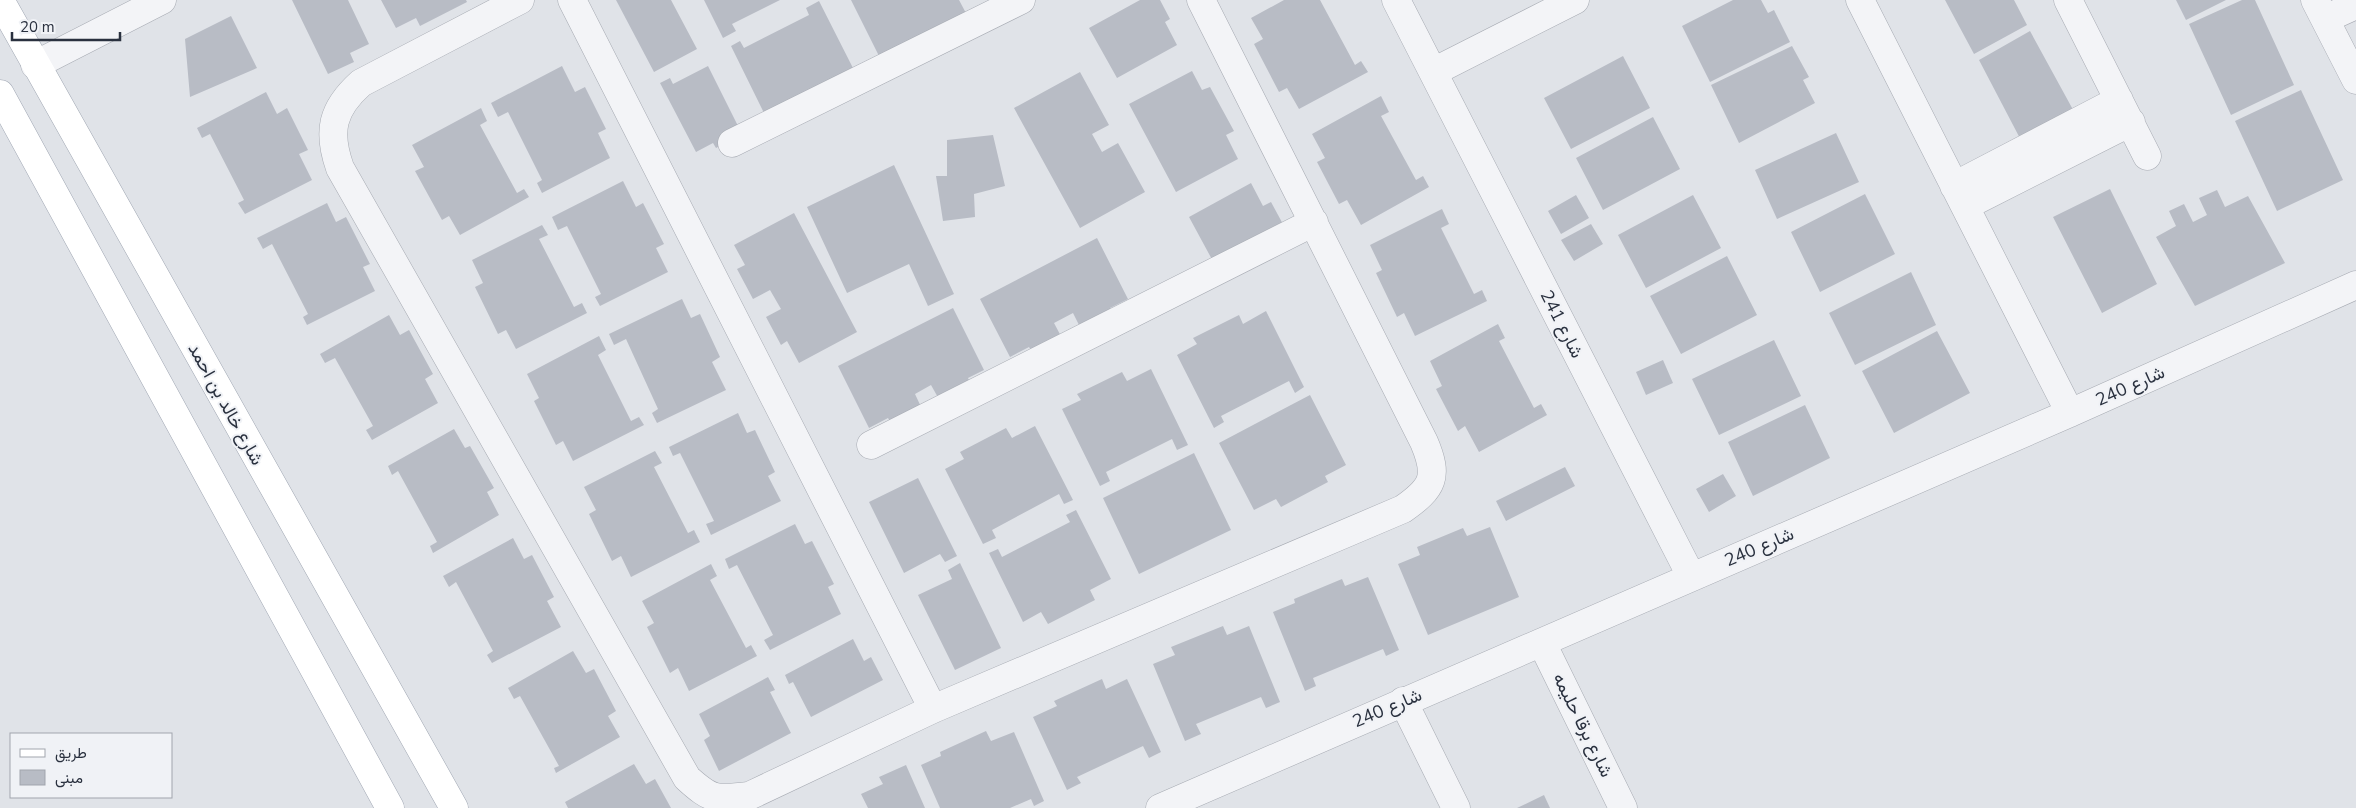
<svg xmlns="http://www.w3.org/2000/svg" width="2356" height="808" font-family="'Nunito Sans',Vazirmatn,sans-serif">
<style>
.building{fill:#b8bcc5}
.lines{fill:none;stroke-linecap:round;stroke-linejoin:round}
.minor-casing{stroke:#a6aab2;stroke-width:29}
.major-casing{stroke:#a0a7b3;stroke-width:29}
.minor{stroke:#f3f4f7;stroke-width:28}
.major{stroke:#fff;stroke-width:28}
.labels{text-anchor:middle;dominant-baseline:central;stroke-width:4;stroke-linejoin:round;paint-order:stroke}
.street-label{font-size:18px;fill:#2a313f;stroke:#f0f2f6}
</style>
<rect width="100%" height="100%" fill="#e0e3e8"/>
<path class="building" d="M292,0H348L369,44L350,53L354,62L328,74Z
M381,0H466L467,2L420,26L416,18L396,28Z
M616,0H671L697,49L654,72Z
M704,0H780L732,24L736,31L723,38Z
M851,0H959L967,15L881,60Z
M1140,0H1160L1170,19L1165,22L1177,45L1117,78L1089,28Z
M1284,0H1320L1355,65L1361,61L1368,72L1299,109L1287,88L1279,92L1254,44L1263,39L1251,18Z
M1733,0H1761L1768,13L1774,10L1790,42L1710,82L1682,26Z
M1945,0H2014L2027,25L1974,54Z
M2176,0H2226L2186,20Z
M2242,0H2255L2294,85L2231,115L2189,24Z
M819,1L855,72L766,117L731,46L740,41L744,48L809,15L806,8Z
M231,16L257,68L190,97L185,39Z
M2030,31L2077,117L2024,146L1979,60Z
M1792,46L1809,77L1803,80L1815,103L1739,143L1711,85Z
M1623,56L1650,108L1571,149L1544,98Z
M562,66L575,92L585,87L606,129L598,133L610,158L542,193L537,183L542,180L508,112L498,117L491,103Z
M708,66L742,134L716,148L713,143L696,152L660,83L670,78L673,84Z
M1192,71L1202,90L1210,87L1234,131L1226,135L1238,159L1176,192L1129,104Z
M1080,72L1109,125L1092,134L1102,152L1118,143L1145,192L1080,228L1014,108Z
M2301,90L2343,180L2277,211L2235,121Z
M266,92L277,114L287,108L308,150L299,154L312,180L245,214L238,203L244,200L210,134L202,138L197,128Z
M1381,96L1389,112L1381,116L1416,180L1423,176L1429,187L1361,225L1347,200L1339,204L1317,162L1325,158L1312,134Z
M481,108L487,121L480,125L517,193L524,189L529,197L460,235L449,216L442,220L415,171L424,167L412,145Z
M1653,117L1680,169L1603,210L1576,158Z
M1836,133L1859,182L1777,219L1755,170Z
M993,135L1005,186L974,194L975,217L943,221L936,176H947V140Z
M894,165L954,294L928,306L909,264L847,293L807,207Z
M623,181L636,207L643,203L664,244L656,248L668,272L600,306L595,297L601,294L567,226L558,230L552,217Z
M1251,183L1263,206L1271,202L1284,226L1215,265L1189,217Z
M2110,189L2157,284L2102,313L2053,217Z
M2217,190L2225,207L2248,196L2285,263L2195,306L2156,237L2176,226L2169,211L2184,204L2193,222L2207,215L2199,198Z
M1865,194L1895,254L1820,292L1791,232Z
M1576,195L1589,218L1561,234L1548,211Z
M1693,195L1721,248L1646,288L1618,235Z
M327,203L336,222L346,217L370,264L363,267L375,291L307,325L303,317L308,314L272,244L263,249L257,238Z
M1442,209L1449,224L1441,228L1474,294L1482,290L1487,301L1415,336L1404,313L1397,317L1376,273L1382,270L1370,245Z
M794,213L857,332L799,363L787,341L781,345L766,317L781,309L770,290L753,299L737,269L745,265L734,245Z
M1591,224L1603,244L1574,261L1561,240Z
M542,225L548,235L539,239L574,307L582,303L587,313L516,349L506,330L498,334L475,287L483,283L472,260Z
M1097,238L1128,299L1110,308L1113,315L1082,331L1073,313L1054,323L1063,340L1034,355L1029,347L1010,357L980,299Z
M1727,256L1757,315L1681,354L1650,296Z
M1911,272L1936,325L1855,365L1829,313Z
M682,299L691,318L700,314L720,357L712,362L726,390L657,423L652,413L658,409L626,339L614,345L609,334Z
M953,308L984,370L968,378L971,385L940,401L931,385L915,394L922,409L892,425L888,418L869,428L838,366Z
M1266,311L1304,387L1295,393L1289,381L1221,416L1224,422L1214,428L1177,355L1197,344L1193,338L1239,315L1243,324Z
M389,315L400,335L409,330L433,374L425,379L438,403L372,440L366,430L373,426L335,358L325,363L320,354Z
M1498,324L1505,338L1499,341L1534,408L1541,404L1547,415L1479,452L1465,426L1458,431L1436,389L1442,386L1430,361Z
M1937,331L1970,393L1894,433L1862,371Z
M599,336L606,350L598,355L631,421L639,417L644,425L573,461L563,441L556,445L534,401L539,398L527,374Z
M1774,340L1801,396L1719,435L1692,379Z
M1663,360L1673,383L1646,395L1636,372Z
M1151,369L1188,445L1177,450L1172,439L1106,472L1110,481L1100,486L1062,409L1081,400L1077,394L1122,372L1127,381Z
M1310,395L1346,465L1325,476L1328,482L1281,507L1276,499L1254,510L1219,443Z
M1805,405L1830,458L1753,496L1728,442Z
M738,413L747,433L755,430L775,472L768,476L781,501L711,535L706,524L714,521L680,453L673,456L669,447Z
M1035,426L1073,500L1064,504L1059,494L992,530L996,538L983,544L945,469L964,459L960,452L1006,428L1012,438Z
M454,429L465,448L470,446L494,488L487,492L499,515L433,553L430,546L437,542L398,471L392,475L388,466Z
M655,451L662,463L654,467L688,533L694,530L700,542L631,577L621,556L612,561L589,514L596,510L584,487Z
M1194,453L1231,530L1139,574L1103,498Z
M1565,467L1575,486L1506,521L1496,501Z
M1723,474L1736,496L1709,512L1696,489Z
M918,478L957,556L945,562L940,554L904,573L869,502Z
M1076,510L1111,579L1090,590L1095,600L1048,624L1041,612L1023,622L989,553L998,549L1002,557L1070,522L1066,515Z
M795,524L805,544L812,541L834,584L828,587L841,614L770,650L764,640L773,635L737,565L729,569L725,559Z
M1490,527L1519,597L1428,635L1398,564L1420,555L1417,547L1463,528L1467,536Z
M513,538L524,559L532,555L554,597L547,601L561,627L492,663L487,655L493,651L456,582L449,587L443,576Z
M960,563L1001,648L955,670L918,595L952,579L948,570Z
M711,564L717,576L710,580L746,648L751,645L757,656L689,691L678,668L670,673L647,627L654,623L642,601Z
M1368,577L1399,650L1386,656L1383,649L1313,678L1316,686L1305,691L1273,612L1295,603L1294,599L1342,579L1345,586Z
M1223,626L1227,635L1249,626L1280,702L1266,708L1261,697L1196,724L1201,734L1185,741L1153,664L1175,655L1171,647Z
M853,639L864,661L871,657L883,680L811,717L793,682L789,684L785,675Z
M573,651L586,673L594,669L616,711L608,716L620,737L556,773L554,768L559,766L520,696L514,699L508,688Z
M768,677L775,690L770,692L791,733L719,771L704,740L710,736L699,714Z
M1102,679L1106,689L1127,679L1161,752L1149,758L1143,746L1077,777L1081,783L1067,790L1033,717L1057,706L1054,701Z
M986,731L991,741L1014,732L1044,801L1034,806L1031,799L1010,808H940L921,765L941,756L940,752Z
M634,764L646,784L655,779L671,808H568L565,802Z
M906,765L925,808H868L861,794L883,784L879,777Z
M1544,795L1550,808H1517Z"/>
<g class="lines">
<defs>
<path id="minor" d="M520,0L361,83C332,109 327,131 340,168L687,778C711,800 716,800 749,796L933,709L1403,509C1433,488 1439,477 1424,442L1201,0
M572,0L933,709
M1396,0L1691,576
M1860,0L2070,413
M2068,0L2147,156
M2315,0L2356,80
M2325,19L2356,5
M35,65L162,0
M1433,72L1575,0
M732,143L1021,0
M1954,186L2119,100
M1965,206L2131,122
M871,445L1314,222
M1542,643L1623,808
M1403,701L1456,808
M1160,808L2070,413L2356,285"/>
<path id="major" d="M0,0L454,808
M0,94L390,808"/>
</defs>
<use href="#minor" class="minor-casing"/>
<use href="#major" class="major-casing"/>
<use href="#minor" class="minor"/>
<use href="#major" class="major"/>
</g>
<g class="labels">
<g class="street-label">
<text transform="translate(1562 324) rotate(63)">شارع 241</text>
<text transform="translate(2130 386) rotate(-24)">شارع 240</text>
<text transform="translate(226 404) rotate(61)">شارع خالد بن احمد</text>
<text transform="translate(1759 547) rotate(-23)">شارع 240</text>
<text transform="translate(1387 708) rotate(-23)">شارع 240</text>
<text transform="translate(1583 725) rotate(64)">شارع برقا حليمه</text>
</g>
</g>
<rect x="10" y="733" width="162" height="65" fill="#f0f2f6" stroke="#a1a5ad"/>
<rect x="20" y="749" width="25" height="8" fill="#ffffff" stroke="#a1a5ad"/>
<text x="55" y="758" font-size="15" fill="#2a313f">طريق</text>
<rect x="20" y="770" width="25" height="15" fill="#b8bcc5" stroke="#a1a5ad"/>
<text x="55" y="783" font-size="15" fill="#2a313f">مبنى</text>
<path d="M12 32v8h108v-8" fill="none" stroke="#2a313f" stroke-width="2.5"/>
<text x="20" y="32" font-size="15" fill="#2a313f" stroke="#f0f2f6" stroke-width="4" paint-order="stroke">20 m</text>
</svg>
